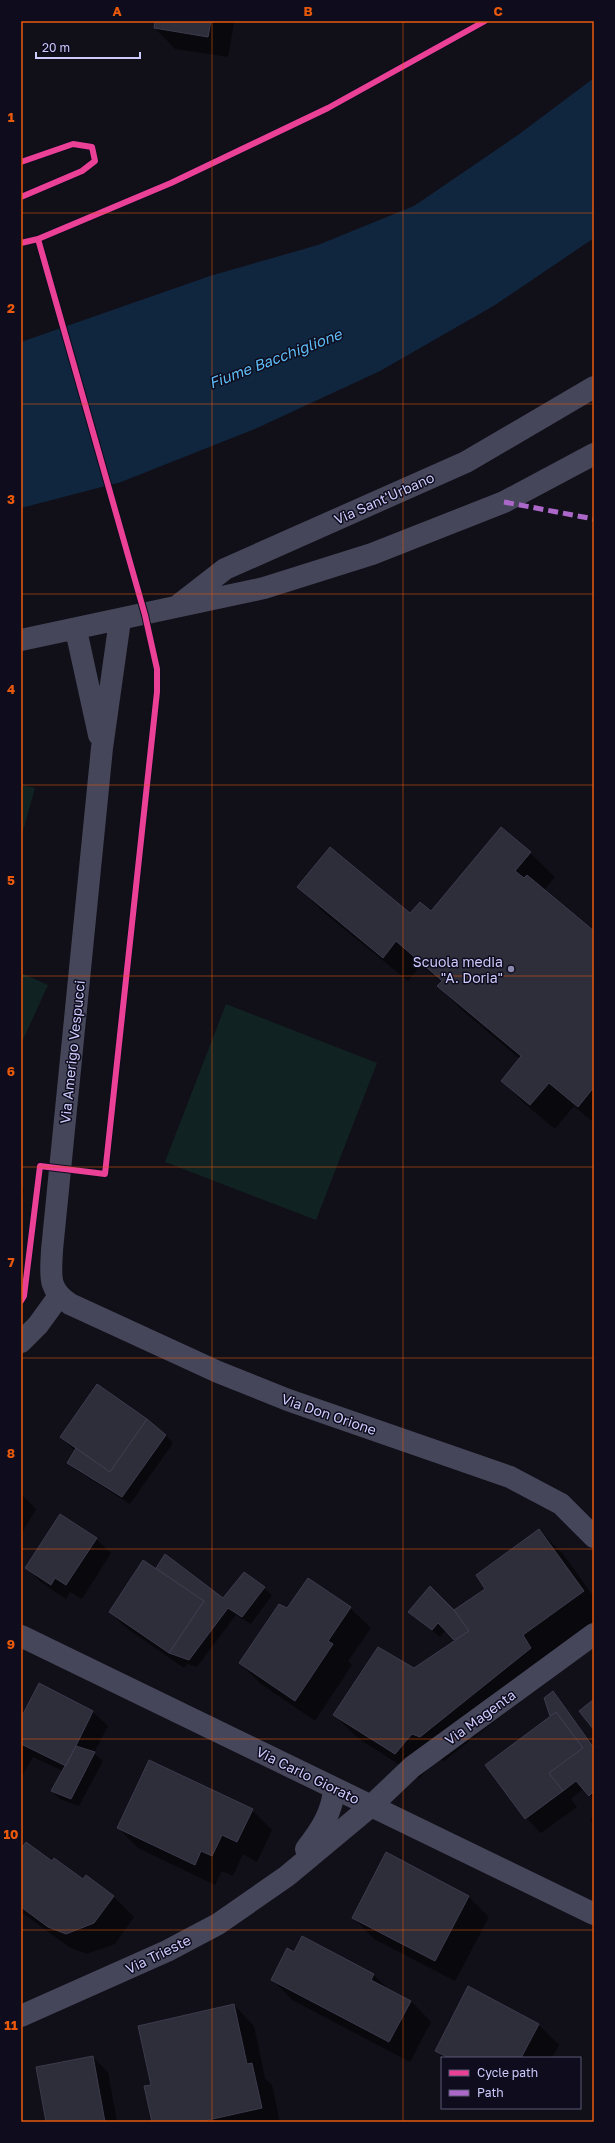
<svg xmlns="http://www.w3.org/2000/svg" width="615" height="2143" font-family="'Golos Text',sans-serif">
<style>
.green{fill:#102322}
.water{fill:#10263f}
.shadow{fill:#0007;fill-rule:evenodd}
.building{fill:#2e2e3b;stroke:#3c3a4c}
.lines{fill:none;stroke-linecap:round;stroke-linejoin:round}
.minor{stroke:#45465a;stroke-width:22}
.quiet{stroke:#ac68c9;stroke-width:5;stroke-dasharray:10 5;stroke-linecap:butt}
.cycleway-casing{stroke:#0e0c1d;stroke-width:8}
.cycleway{stroke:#ea4096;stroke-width:6}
.grid{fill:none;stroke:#e8590c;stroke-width:1;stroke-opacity:0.55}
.poi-dot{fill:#8b8aad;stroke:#0e0c1d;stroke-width:1.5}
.labels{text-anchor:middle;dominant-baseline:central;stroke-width:3;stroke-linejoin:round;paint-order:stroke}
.street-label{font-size:14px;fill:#cccbfc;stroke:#0e0c1d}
.poi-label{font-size:14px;fill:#cccbfc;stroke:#0e0c1d;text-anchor:end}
.water-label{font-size:15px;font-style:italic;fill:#5ebdf7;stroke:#0e0c1d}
.neatline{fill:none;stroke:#e8590c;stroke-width:1.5}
.grid-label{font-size:13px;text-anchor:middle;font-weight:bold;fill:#e8590c}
</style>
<rect width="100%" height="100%" fill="#111019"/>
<path class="green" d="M21,785L35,788L21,838Z
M21,973L48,985L21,1044Z
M226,1004L377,1063L316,1220L165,1162Z"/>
<path class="water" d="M594,78V238L495,305L380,371L257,428L121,482L21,508V342L210,276L318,245L414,206L518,135Z"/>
<path class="shadow" d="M156,21H231L234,24L228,57L175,49L155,28Z
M501,828L530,853L555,877L544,890L594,932V1123L574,1106L555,1129L526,1105L502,1081L520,1059L463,1011L438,986L442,983L421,965L408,981L322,911L298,887L410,915L431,912Z
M21,1186L24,1189L21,1209Z
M166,1435L173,1443L130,1504L76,1470L68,1463L75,1451L61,1437Z
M21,1494L36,1509L21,1535Z
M539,1530L563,1554L594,1597V1626L555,1673L444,1761L436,1758L420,1778L359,1739L334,1715L414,1669L456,1640L446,1630L440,1637L409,1612L454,1611L486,1589Z
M96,1539L111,1553L82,1599L70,1592L66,1599L42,1583L27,1568Z
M157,1568L224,1600L244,1573L272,1595L251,1624L236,1615L197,1667L187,1664L184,1668L125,1627L110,1612L160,1572Z
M350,1608L371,1628L348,1661L352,1665L315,1721L261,1684L240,1663Z
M39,1684L93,1712L108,1726L94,1753L103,1761L79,1806L60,1799L52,1791L63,1771L33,1757L21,1778V1714L23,1716ZM90,1716H92L74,1751L73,1750Z
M553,1692L594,1746V1800L584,1788L571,1799L577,1807L541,1833L526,1818L486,1765L551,1716L545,1699Z
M252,1810L272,1830L257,1862L243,1854L233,1876L222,1871L215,1885L138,1848L118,1828Z
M594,1816V1825L590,1820Z
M21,1850L52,1862L114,1897L134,1917L115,1944L87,1954L69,1947L21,1912Z
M468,1896L489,1917L455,1981L374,1939L354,1918Z
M303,1937L374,1975L388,1989L411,2001L431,2022L410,2062L292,2000L272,1979L294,1953Z
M234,2005L254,2026L265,2078L272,2085L280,2122H153L152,2085Z
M538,2024L559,2045L552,2058H443L436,2050Z
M93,2057L108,2072L117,2122H48Z"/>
<path class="building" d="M155,21H211L208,37L154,28Z
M501,827L531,852L515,871L524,878L527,875L594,931V1087L578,1107L549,1083L530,1105L501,1081L521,1056L437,986L442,981L396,941L383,958L297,887L330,847L410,913L420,902L431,911Z
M97,1384L147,1419L110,1472L60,1437Z
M147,1419L166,1435L122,1497L67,1463L76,1448L110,1472Z
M60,1514L97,1538L66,1585L55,1578L51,1585L25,1568Z
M539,1529L584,1591L523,1635L531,1648L420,1737L412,1734L395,1754L333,1715L378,1647L414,1668L469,1631L454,1610L485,1589L476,1575Z
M165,1554L223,1598L244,1572L265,1587L242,1617L228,1608L189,1660L169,1653L204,1601L156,1568Z
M143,1560L204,1601L169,1653L109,1612Z
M308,1578L351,1607L328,1641L333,1644L295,1701L239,1663L279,1604L287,1608Z
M430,1586L454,1610L469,1631L454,1640L438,1623L432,1630L408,1612Z
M39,1683L93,1711L66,1766L21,1744V1713L23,1714Z
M553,1691L594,1748V1791L589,1796L576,1781L563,1791L549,1773L583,1748L556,1712L550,1716L544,1698Z
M594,1699V1730L579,1711Z
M556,1712L583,1748L549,1773L563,1791L525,1819L485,1765Z
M76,1746L95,1752L71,1799L51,1791Z
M149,1760L253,1809L237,1842L222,1835L212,1856L201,1851L195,1865L117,1828Z
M26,1842L52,1861L54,1858L83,1879L86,1875L114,1896L94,1923L66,1934L48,1927L21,1907V1849Z
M386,1852L469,1896L435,1961L352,1918Z
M302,1936L374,1974L371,1980L411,2001L389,2042L271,1980L287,1948L294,1952Z
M468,1986L539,2024L521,2058H449L435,2051Z
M234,2004L247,2064L252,2063L262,2108L199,2122H152L144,2086L151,2085L138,2026Z
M93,2056L105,2122H46L36,2067Z"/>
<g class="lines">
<path class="minor" d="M180,604L225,569L466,462L594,387
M120,620L102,748L52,1250C51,1275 47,1289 70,1304L218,1372L288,1400L510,1477L561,1504L594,1537
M76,630L99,735
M21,640L264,588L372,554L504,502L594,454
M21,1342L38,1325L59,1296
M21,1636L594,1914
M306,1849C320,1831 333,1812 334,1788
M21,2016L167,1951L218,1924L287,1876L371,1806L412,1767L594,1634"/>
<path class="quiet" d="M504,502L594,519"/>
<defs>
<path id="cycleway" d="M21,162L73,144L92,147L95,161L82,171L21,197
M21,243L38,239L171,183L328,108L485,21
M21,1301L24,1296L40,1166L105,1174L157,692V669L145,615L38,239"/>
</defs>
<use href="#cycleway" class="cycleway-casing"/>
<use href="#cycleway" class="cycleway"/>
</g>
<path class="grid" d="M212,21V2122M403,21V2122M21,213H594M21,404H594M21,594H594M21,785H594M21,976H594M21,1167H594M21,1358H594M21,1549H594M21,1739H594M21,1930H594"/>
<circle class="poi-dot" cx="511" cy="969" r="4"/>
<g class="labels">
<g class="street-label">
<text transform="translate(384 498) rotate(-24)">Via Sant'Urbano</text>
<text transform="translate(72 1052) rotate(-84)">Via Amerigo Vespucci</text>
<text transform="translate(329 1414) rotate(19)">Via Don Orione</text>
<text transform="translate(480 1717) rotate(-36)">Via Magenta</text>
<text transform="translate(308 1775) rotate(26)">Via Carlo Giorato</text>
<text transform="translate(158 1954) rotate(-26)">Via Trieste</text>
</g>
<g class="poi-label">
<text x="503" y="961">Scuola media<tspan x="503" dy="16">"A. Doria"</tspan></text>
</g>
<g class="water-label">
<text transform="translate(275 358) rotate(-21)">Fiume Bacchiglione</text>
</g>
</g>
<rect width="615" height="2143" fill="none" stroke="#0e0c1d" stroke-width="44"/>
<rect x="441" y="2057" width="140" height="52" fill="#0e0c1d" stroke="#5a5876"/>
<rect x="449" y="2070" width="20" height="6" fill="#ea4096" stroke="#5a5876"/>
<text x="477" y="2077" font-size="12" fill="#cccbfc">Cycle path</text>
<rect x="449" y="2090" width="20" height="6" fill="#ac68c9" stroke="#5a5876"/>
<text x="477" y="2097" font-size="12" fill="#cccbfc">Path</text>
<path d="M36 52v6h104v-6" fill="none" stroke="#cccbfc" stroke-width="2"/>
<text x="42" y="52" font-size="12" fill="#cccbfc" stroke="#0e0c1d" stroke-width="3" paint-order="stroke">20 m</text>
<rect x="22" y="22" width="571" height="2099" class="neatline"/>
<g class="grid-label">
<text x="117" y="16">A</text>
<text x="308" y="16">B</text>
<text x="498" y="16">C</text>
<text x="11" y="122">1</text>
<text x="11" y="313">2</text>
<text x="11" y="504">3</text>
<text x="11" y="694">4</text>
<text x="11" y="885">5</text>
<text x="11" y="1076">6</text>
<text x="11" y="1267">7</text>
<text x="11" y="1458">8</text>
<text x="11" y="1649">9</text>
<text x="11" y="1839">10</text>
<text x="11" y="2030">11</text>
</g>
</svg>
